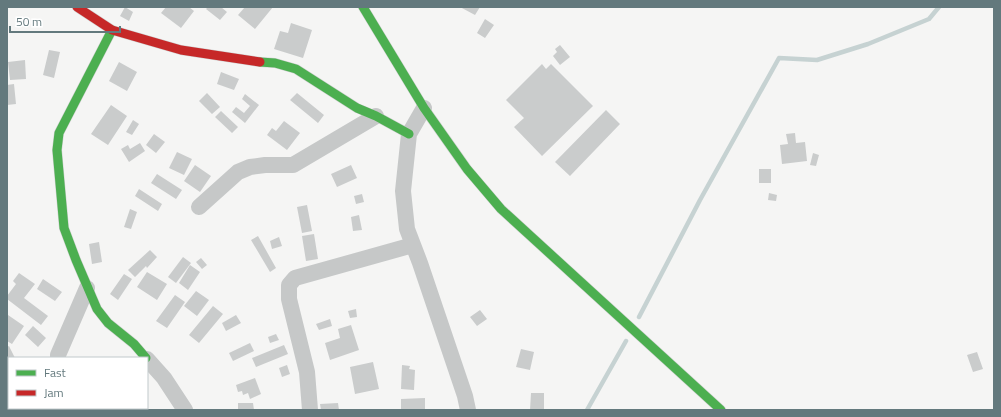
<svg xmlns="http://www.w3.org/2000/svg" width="1001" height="417" font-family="'Titillium Web',sans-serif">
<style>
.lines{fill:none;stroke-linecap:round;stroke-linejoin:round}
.stream{stroke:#c6d2d2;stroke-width:4.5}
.building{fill:#cacccc}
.fast-casing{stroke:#d0d1d1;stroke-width:10}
.jam-casing{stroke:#d0d1d1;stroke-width:10}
.street{stroke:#c6c8c8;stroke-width:16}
.fast{stroke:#4caf50;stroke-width:9}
.jam{stroke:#c62828;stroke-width:9}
</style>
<rect width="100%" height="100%" fill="#f5f5f4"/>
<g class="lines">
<path class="stream" d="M639,317L700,200L779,58L817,60L868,44L929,19L939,7
M587,410L626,341"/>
</g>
<path class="building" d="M125,7L133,12L129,21L120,16Z
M166,7H189L194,11L181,28L161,13Z
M208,7H221L227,12L220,20L206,9Z
M245,7H273L255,29L238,15Z
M460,7H480L475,15Z
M485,19L494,25L485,38L477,33Z
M291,23L312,30L303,58L274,49L280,31L288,33Z
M560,45L570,57L560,65L553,56L557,52L555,49Z
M49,50L60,52L54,78L43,75Z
M25,60L26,79L10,80L8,62Z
M119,62L137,72L127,91L109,81Z
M542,64L546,69L551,64L593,106L542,156L514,127L524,118L506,100Z
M221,72L239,79L234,90L217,84Z
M14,84L16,104L7,105V85Z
M207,93L220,107L212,114L199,101Z
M297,93L324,115L318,123L290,100Z
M245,94L259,105L245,123L232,112L236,107L244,113L250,106L242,99Z
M111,105L127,116L108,145L91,134Z
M606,110L620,124L570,176L555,162Z
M221,111L238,127L232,133L215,117Z
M133,120L139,124L132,135L126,132Z
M284,121L300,133L287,150L267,135L272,128L276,131Z
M795,133L796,143L805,142L807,161L782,164L780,145L788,144L786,134Z
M154,134L165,142L156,153L146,145Z
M140,143L145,151L129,162L121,149L128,145L130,149Z
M177,152L192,159L184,175L169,168Z
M813,153L819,155L816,166L810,165Z
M195,165L211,176L200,192L184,181Z
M351,165L357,178L337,187L331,174Z
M759,169H771V183H759Z
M157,174L182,190L176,199L151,183Z
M139,189L162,204L158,211L135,196Z
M769,193L777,195L776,201L768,200Z
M362,194L364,202L356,204L354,196Z
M307,205L312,231L302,233L297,207Z
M130,209L137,212L131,229L124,227Z
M359,215L362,230L353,231L351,217Z
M314,234L318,259L306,261L302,236Z
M258,236L276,268L270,272L251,240Z
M279,237L282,246L272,249L270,241Z
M99,242L102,262L92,264L89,244Z
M150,250L157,257L147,268L146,266L135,277L128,270Z
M183,257L191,263L176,283L168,277Z
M201,258L207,265L202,269L196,262Z
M190,265L200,272L188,290L179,283Z
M147,272L167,284L157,300L137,287Z
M19,273L35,284L24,298L48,316L41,325L7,299V296L16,284L13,281Z
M124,274L132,279L118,300L110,294Z
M43,279L62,292L55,301L37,289Z
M196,291L209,300L197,316L184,306Z
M175,295L185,302L167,328L156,321Z
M213,306L223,314L199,343L189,335Z
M356,309L357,317L350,318L348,311Z
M480,310L487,319L477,326L470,317Z
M8,315L24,326L12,344L7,341Z
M236,315L241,323L226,331L222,323Z
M330,319L332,326L319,330L316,324Z
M351,325L359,350L330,360L325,343L340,338L338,329Z
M33,326L46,338L38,347L25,335Z
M276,334L279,340L270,343L268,337Z
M250,343L254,351L233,361L229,353Z
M284,345L288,354L256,367L252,358Z
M9,346L15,358H9V366L7,362V347Z
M521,349L534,352L530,370L516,367Z
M977,352L983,369L973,372L967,355Z
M373,362L379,389L355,394L350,367Z
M287,365L290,374L282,377L279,368Z
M402,365L410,366L409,369L415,370L414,390L401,389Z
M255,378L261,394L250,399L248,393L243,395L242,391L238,392L236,385Z
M531,393H544V410H530Z
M425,398V410H401V399Z
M238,403H253L254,410H238Z
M338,403L339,410H321L320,404Z"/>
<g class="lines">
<defs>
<path id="fast" d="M363,7L424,108L467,169L501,209L721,410
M112,30L59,133L57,150L64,228L76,260L97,309L108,323L134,344L146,358
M260,62L275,63L296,69L357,108L376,116L409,134"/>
<path id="jam" d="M77,7L112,30L181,50L260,62"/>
</defs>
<use href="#fast" class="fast-casing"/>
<use href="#jam" class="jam-casing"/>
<path class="street" d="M424,108L409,134L403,191L407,229L420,263L465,396L468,410
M199,207L238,172L250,167L265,165H293L376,116
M58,358V355L87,288
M147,359L164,378L185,410
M71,408L72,410
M310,410L307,372L289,299V285L295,278L413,245"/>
<use href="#fast" class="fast"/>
<use href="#jam" class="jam"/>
</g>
<rect width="1001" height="417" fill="none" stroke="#63797d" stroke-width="16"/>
<rect x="8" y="357" width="140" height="52" fill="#ffffff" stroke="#c1c9cb"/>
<rect x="16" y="370" width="20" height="6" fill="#4caf50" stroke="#c1c9cb"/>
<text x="44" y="377" font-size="12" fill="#63797d">Fast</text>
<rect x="16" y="390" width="20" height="6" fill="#c62828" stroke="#c1c9cb"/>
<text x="44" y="397" font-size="12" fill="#63797d">Jam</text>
<path d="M10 26v6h110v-6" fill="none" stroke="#63797d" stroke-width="2"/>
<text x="16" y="26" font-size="12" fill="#63797d" stroke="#ffffff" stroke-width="3" paint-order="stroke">50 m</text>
</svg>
